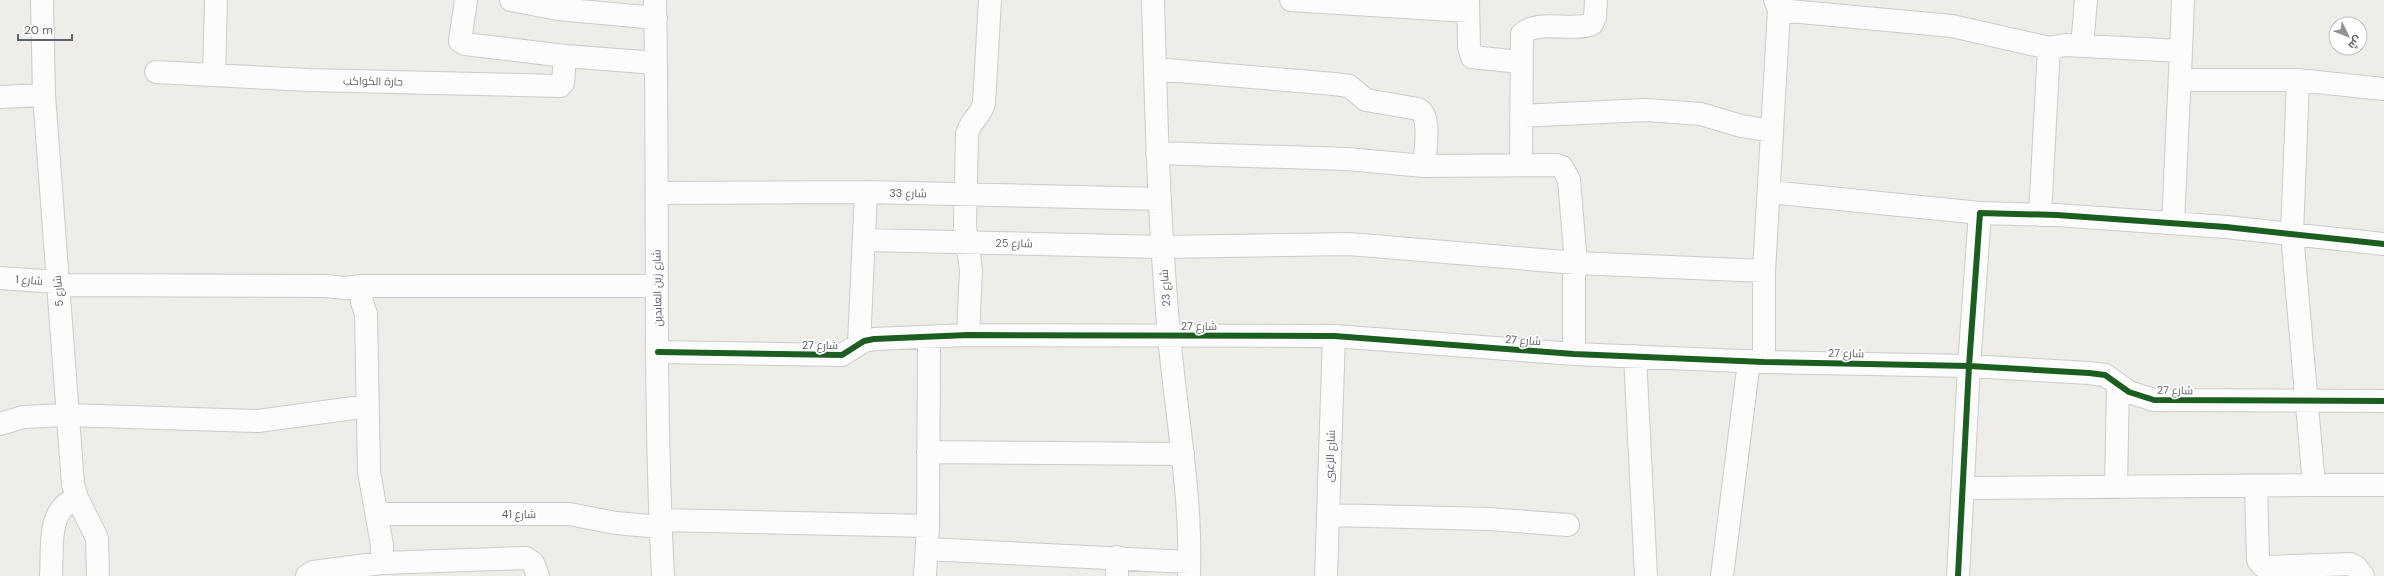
<svg xmlns="http://www.w3.org/2000/svg" width="2384" height="576" font-family="'DM Sans',Cairo,sans-serif">
<style>
.lines{fill:none;stroke-linecap:round;stroke-linejoin:round}
.minor-casing{stroke:#cbcbcb;stroke-width:24}
.minor{stroke:#fcfcfc;stroke-width:22}
.cycleway-casing{stroke:#fff;stroke-width:8}
.cycleway{stroke:#1b5e20;stroke-width:6}
.labels{text-anchor:middle;dominant-baseline:central;stroke-width:3.5;stroke-linejoin:round;paint-order:stroke}
.street-label{font-size:11px;fill:#5d6268;stroke:#fff}
</style>
<rect width="100%" height="100%" fill="#eeede9"/>
<g class="lines">
<defs>
<path id="minor" d="M42,0L44,95L73,484L77,498L97,538L98,576
M466,0L460,41L465,44L565,56L656,63
M511,0L558,9L656,18
M655,0C659,192 653,384 663,576
M1153,0C1156,112 1159,224 1169,335C1176,415 1192,496 1189,576
M1291,0L1468,11
M1468,0L1469,46L1472,57L1520,62
M1779,10L1952,26L2049,48L2065,45L2181,51L2173,223
M2082,46L2086,0
M2181,51L2183,0
M1155,69L1334,84L1349,86L1366,100L1418,109C1432,115 1425,152 1424,166
M156,72L308,80L560,86L563,83L565,56
M214,75L216,0
M2180,80H2298L2384,89
M0,97L44,95
M1521,116L1646,110L1701,114L1741,126L1772,131
M1157,153L1347,159L1424,166L1556,165L1562,167L1569,180L1576,263L1764,271
M1521,164L1522,34C1537,19 1572,32 1592,24L1595,17L1596,0
M1769,192L1980,213
M657,193L866,192L1160,199
M2040,215L2049,48
M865,240L1162,247L1349,244L1576,263L1574,276V354
M0,278L57,282
M58,285L325,286L345,288L362,286V302L366,314L369,472L382,545V563L313,572L307,576
M362,286H657
M968,335L971,270L965,226L967,134C971,119 981,116 984,103L990,0
M859,344L866,192
M658,352L842,355L864,341L874,339L968,335L1334,336L1574,354L1764,362L1969,366L2089,373L2105,375L2129,392L2154,400L2384,401
M1635,356L1646,576
M1764,362V271L1779,10L1775,0
M0,424L23,417L66,415L258,421L368,406
M928,452L1183,454
M2314,485H2384
M2256,486L2258,560L2263,566L2268,567L2351,564L2356,567L2363,576
M2116,487L2118,384
M1963,488L2314,485L2292,234L2298,80
M377,514H569L616,523L660,527
M1328,515L1489,519L1568,525
M660,520L928,526
M927,549L1189,562
M382,563L526,558L533,563L538,576
M51,576C53,548 46,509 77,498
M925,576L928,526L929,338
M1117,576V557
M1326,576L1334,336
M1722,576L1749,361
M1958,576L1969,366L1980,213L2057,215L2226,227L2384,244"/>
</defs>
<use href="#minor" class="minor-casing"/>
<use href="#minor" class="minor"/>
<defs>
<path id="cycleway" d="M658,352L842,355L864,341L874,339L968,335L1334,336L1574,354L1764,362L1969,366L2089,373L2105,375L2129,392L2154,400L2384,401
M1958,576L1969,366L1980,213L2057,215L2226,227L2384,244"/>
</defs>
<use href="#cycleway" class="cycleway-casing"/>
<use href="#cycleway" class="cycleway"/>
</g>
<g class="labels">
<g class="street-label">
<text transform="translate(373 81) rotate(1)">حارة الكواكب</text>
<text transform="translate(908 193) rotate(1)">شارع 33</text>
<text transform="translate(1014 243) rotate(1)">شارع 25</text>
<text transform="translate(29 280) rotate(4)">شارع 1</text>
<text transform="translate(657 288) rotate(-91)">شارع زين العابدين</text>
<text transform="translate(1165 288) rotate(-94)">شارع 23</text>
<text transform="translate(58 291) rotate(-94)">شارع 5</text>
<text x="1199" y="326">شارع 27</text>
<text transform="translate(1523 340) rotate(4)">شارع 27</text>
<text x="820" y="345">شارع 27</text>
<text transform="translate(1846 353) rotate(1)">شارع 27</text>
<text transform="translate(2175 390) rotate(1)">شارع 27</text>
<text transform="translate(1330 456) rotate(-88)">شارع الزغبى</text>
<text x="519" y="514">شارع 41</text>
</g>
</g>
<g transform="translate(2348 36) rotate(133)"><circle r="19" fill="#ffffff" stroke="#bec0c3"/>
<path d="M0-3L7 15L0 10L-7 15Z" fill="#909395"/>
<text y="-6" font-size="11" font-weight="bold" text-anchor="middle" fill="#5d6268">ش</text>
</g>
<path d="M18 34v6h54v-6" fill="none" stroke="#5d6268" stroke-width="2"/>
<text x="24" y="34" font-size="12" fill="#5d6268" stroke="#ffffff" stroke-width="3" paint-order="stroke">20 m</text>
</svg>
